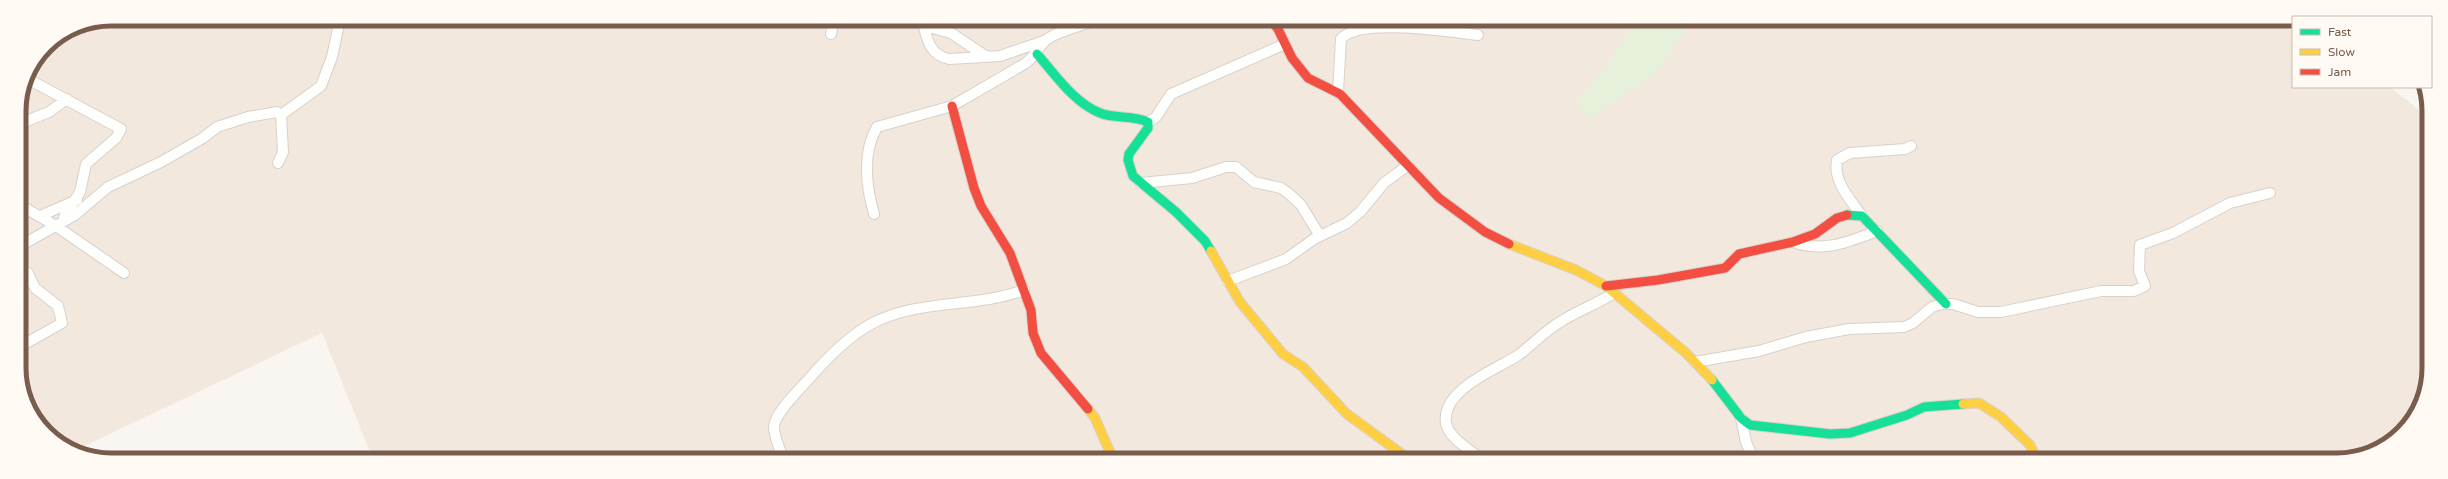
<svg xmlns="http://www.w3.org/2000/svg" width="2448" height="479" font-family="'Varela Round',sans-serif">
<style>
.residential{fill:#f2e8de}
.green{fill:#e7f0db}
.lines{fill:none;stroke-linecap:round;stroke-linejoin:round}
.street-casing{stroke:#d7d1cb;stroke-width:12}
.fast-casing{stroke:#d9d2cb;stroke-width:11}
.slow-casing{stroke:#d9d2cb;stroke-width:11}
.jam-casing{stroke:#d9d2cb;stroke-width:11}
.street{stroke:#fefefd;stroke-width:10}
.fast{stroke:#16e098;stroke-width:9}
.slow{stroke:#ffcf43;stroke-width:9}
.jam{stroke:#f24e42;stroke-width:9}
.rim{fill:none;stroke:#7a5c4d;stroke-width:5}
</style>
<rect width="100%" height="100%" fill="#f9f5f0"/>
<path class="residential" d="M111,19L1634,20L1607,65L1575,102L1657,73L1693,20H2293V87H2390L2427,116L2428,380L2419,409L2398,437L2342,460L373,459L322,333L78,449L50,437L21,386L19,111L26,76L46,46L76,26Z"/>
<path class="green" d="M1634,20H1693L1657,73L1589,120L1575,102L1607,65Z"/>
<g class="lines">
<defs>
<path id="street" d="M922,19C927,38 928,54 949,59L1000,56L1044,41
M1208,19H1251
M924,26L951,33L987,57
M831,34L834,19
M26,78L121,129L116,138L86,164L80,192L64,217
M1338,92L1341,39C1359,17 1451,32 1478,35
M1148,122L1156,117L1171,94L1285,44
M19,124L49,112L67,99
M278,163L283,152L281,115L321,86L332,57L340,19
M1141,183L1192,178L1226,167H1236L1254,182L1281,188L1288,193L1301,205L1320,236
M20,205L56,226L124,273
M874,214C866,186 862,153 877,127L952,106L1026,63C1036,55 1036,50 1044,42C1051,33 1089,23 1101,19
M40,216L77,200
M1862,216C1850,199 1833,182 1837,160L1850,153L1905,149L1911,146
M1793,242C1824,253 1848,242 1877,231
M20,246L75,215L108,187L161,162L203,138L217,127L248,117L277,112L281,115
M20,269L28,273L35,288L58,306L62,323L21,346
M1228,281L1286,259L1314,239L1347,223L1360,212L1384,183L1407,166
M1695,362L1759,351L1806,337L1849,329L1904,327L1913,323L1932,307L1942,304H1953L1978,312H2001L2101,291H2134L2145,286L2139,271L2140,245L2173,233L2230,203L2270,193
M1741,418L1746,442L1754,460
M783,459C780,449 774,437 774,427C774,414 799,390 807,381C826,359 848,336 873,323C919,299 976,308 1024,290
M1482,460C1472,451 1448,438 1446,423C1441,390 1495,370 1517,356C1532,345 1545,331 1560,322C1577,311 1597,304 1614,293"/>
<path id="fast" d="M1037,54C1055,74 1074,103 1100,113C1115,119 1132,115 1148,122V128L1129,154L1128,160L1133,176L1176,212L1205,241L1211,251
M1847,215L1862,216L1946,304
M1712,380L1741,418L1750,425L1830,434L1850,433L1907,415L1924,407L1963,404"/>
<path id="slow" d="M1509,244L1576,270L1606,286L1686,353L1712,380
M1211,251L1240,302L1283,354L1303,367L1347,414L1410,460
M1963,404L1979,403L2001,417L2030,445L2037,460
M1088,409L1095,418L1113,459"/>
<path id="jam" d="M1270,19L1278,29L1292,58L1308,78L1340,94L1439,198L1485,232L1509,244
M952,106L974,188L981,206L1010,253L1031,310L1033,333L1041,353L1088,409
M1606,286L1658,280L1725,268L1739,254L1793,242L1815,234L1837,218L1847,215"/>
</defs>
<use href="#street" class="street-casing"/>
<use href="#fast" class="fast-casing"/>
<use href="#slow" class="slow-casing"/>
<use href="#jam" class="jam-casing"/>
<use href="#street" class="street"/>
<use href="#fast" class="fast"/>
<use href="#slow" class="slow"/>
<use href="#jam" class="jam"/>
</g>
<path d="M0 0H2448V479H0ZM111 26H2337A85 85 0 0 1 2422 111V368A85 85 0 0 1 2337 453H111A85 85 0 0 1 26 368V111A85 85 0 0 1 111 26Z" fill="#fffaf3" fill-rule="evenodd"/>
<path class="rim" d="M111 26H2337A85 85 0 0 1 2422 111V368A85 85 0 0 1 2337 453H111A85 85 0 0 1 26 368V111A85 85 0 0 1 111 26Z"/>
<rect x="2292" y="16" width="140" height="72" fill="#fffaf3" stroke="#cabbb1"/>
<rect x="2300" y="29" width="20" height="6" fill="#16e098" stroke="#cabbb1"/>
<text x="2328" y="36" font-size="12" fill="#7a5c4d">Fast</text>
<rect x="2300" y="49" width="20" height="6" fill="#ffcf43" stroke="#cabbb1"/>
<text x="2328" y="56" font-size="12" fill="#7a5c4d">Slow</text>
<rect x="2300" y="69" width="20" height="6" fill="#f24e42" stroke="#cabbb1"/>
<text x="2328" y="76" font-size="12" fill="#7a5c4d">Jam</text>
</svg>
